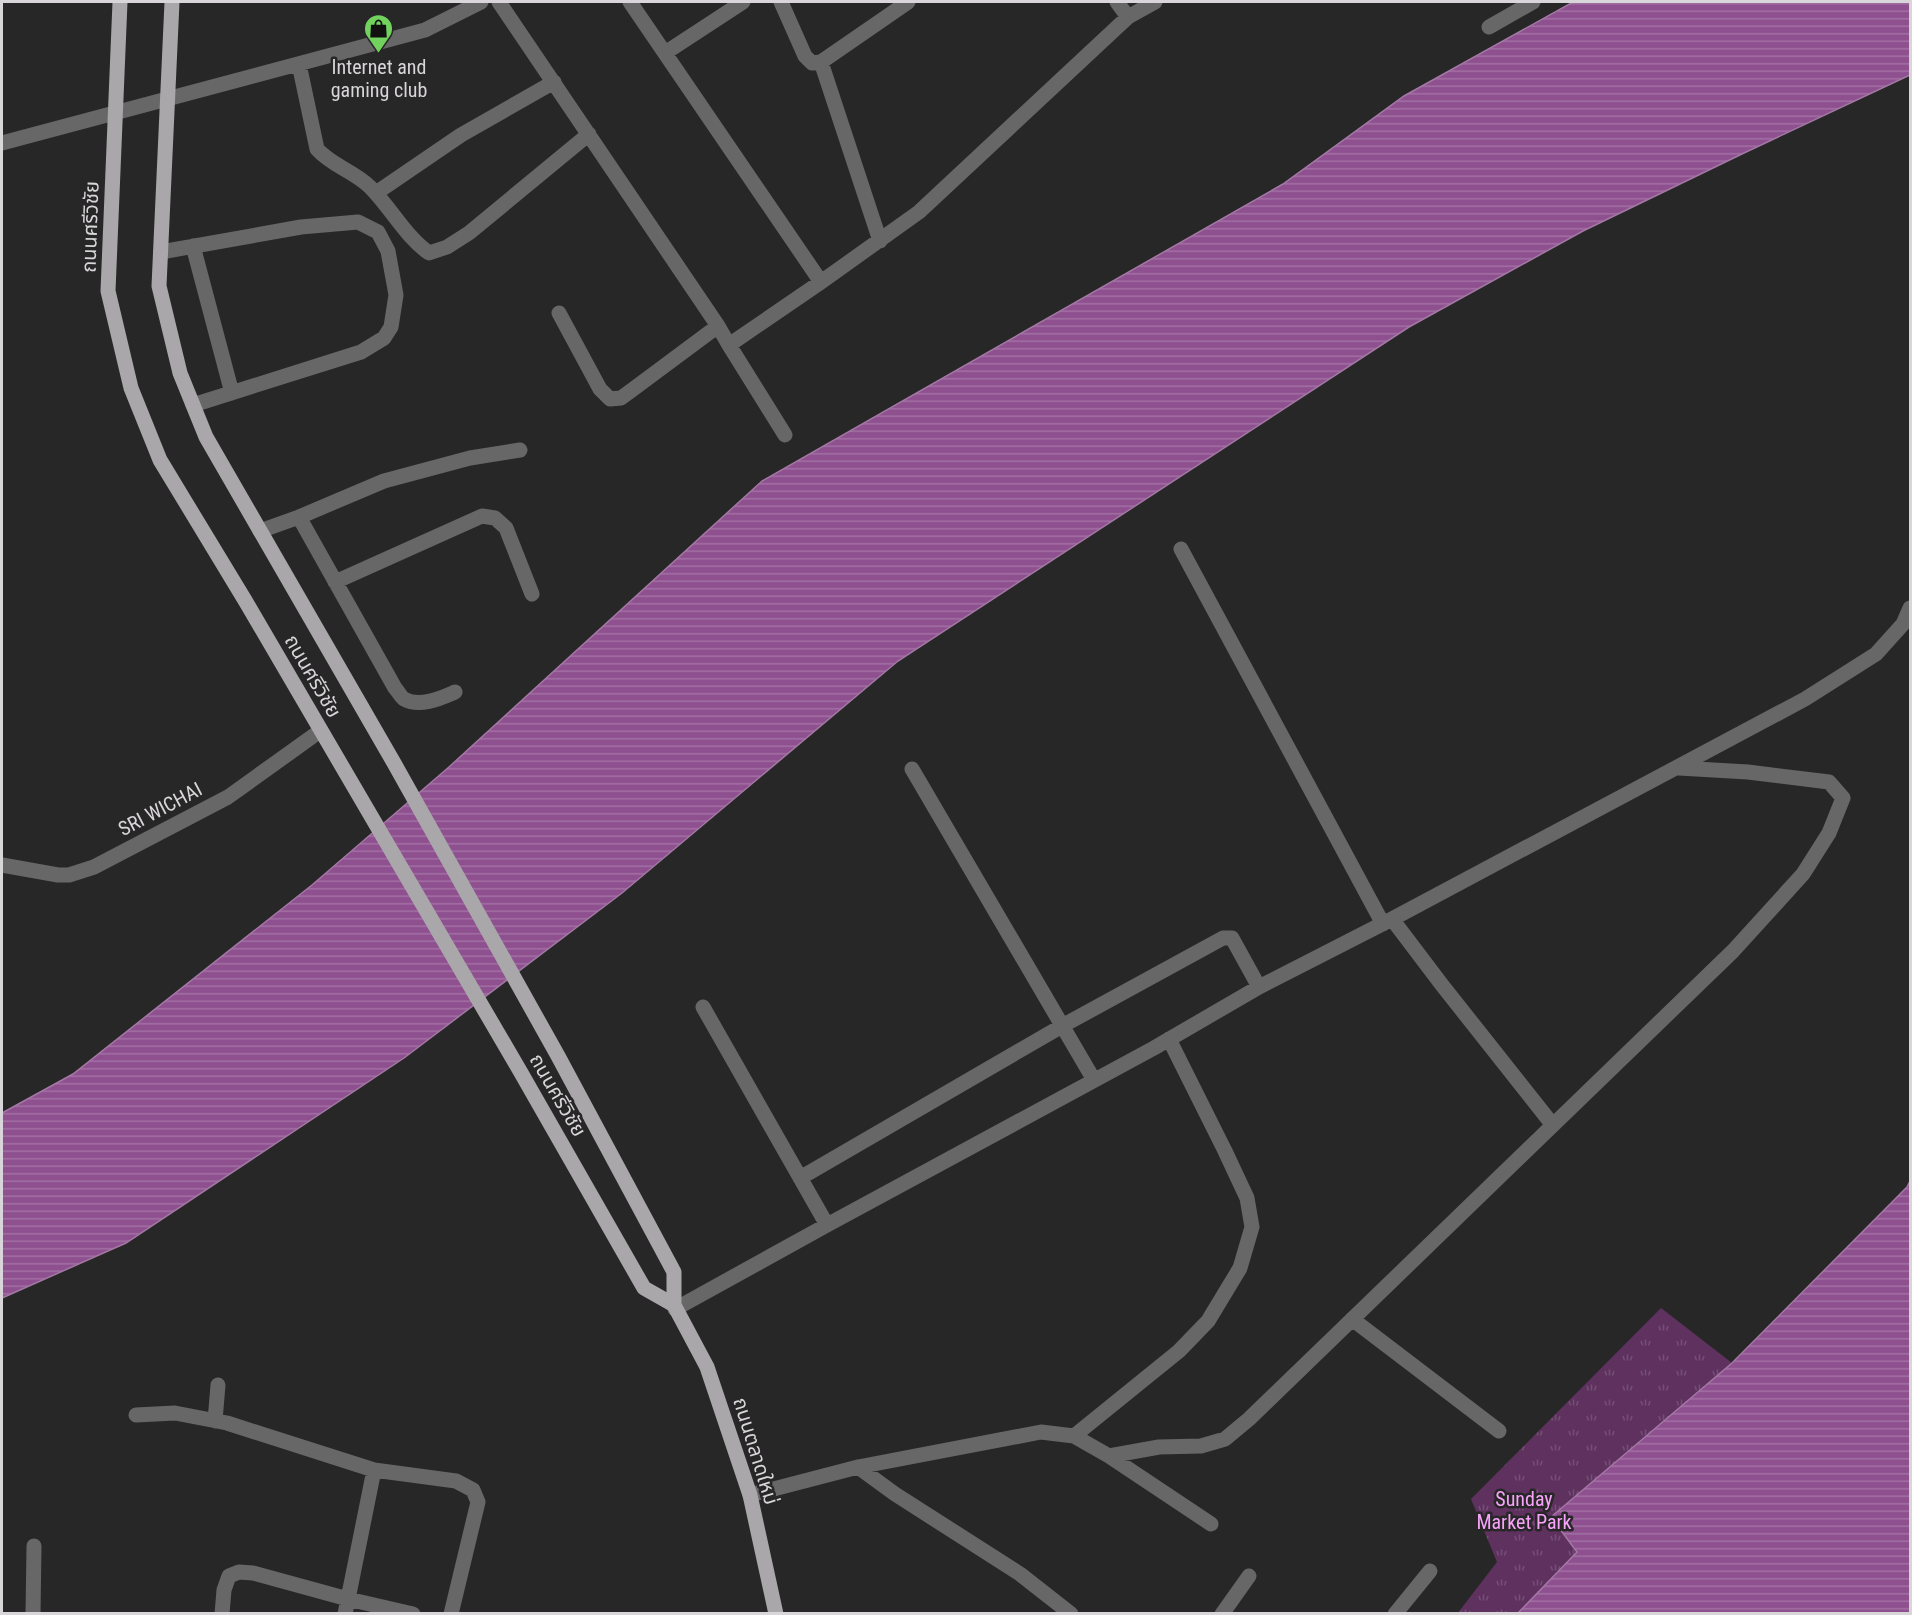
<svg xmlns="http://www.w3.org/2000/svg" width="1912" height="1615" font-family="'Roboto Condensed','Noto Sans Thai',sans-serif">
<style>
.park{fill:url(#park-tufts)}
.water{fill:url(#water-rules);stroke:#a478a5;stroke-width:1.5}
.lines{fill:none;stroke-linecap:round;stroke-linejoin:round}
.minor{stroke:#686768;stroke-width:15}
.major{stroke:#a9a7a9;stroke-width:15}
.labels{text-anchor:middle;dominant-baseline:central;stroke-width:5;stroke-linejoin:round;paint-order:stroke}
.poi-label{font-size:20px;fill:#d8d6d8;stroke:#282728}
.street-label{font-size:20px;fill:#d8d6d8;stroke:#282728}
.park-label{font-size:20px;fill:#f8a3f9;stroke:#282728}
</style>
<defs>
<pattern id="park-tufts" width="24" height="20" patternUnits="userSpaceOnUse" patternTransform="scale(1.5)"><rect width="24" height="20" fill="#5e315f"/><path d="M3 7l-1-3M5 7V3M7 7l1-3M15 17l-1-3M17 17v-4M19 17l1-3" fill="none" stroke="#744e75"/></pattern>
<pattern id="water-rules" width="6" height="5" patternUnits="userSpaceOnUse" patternTransform="scale(1.5)"><rect width="6" height="5" fill="#8e508f"/><path d="M0 2.5h6" fill="none" stroke="#a271a3"/></pattern>
</defs>
<rect width="100%" height="100%" fill="#282728"/>
<path class="park" d="M1661,1308L1732,1363L1598,1553L1545,1613L1457,1614L1497,1562L1471,1499Z"/>
<path class="water" d="M1573,2H1910V75L1744,153L1583,231L1409,327L898,661L622,893L404,1058L126,1243L2,1298V1113L73,1074L312,885L449,767L762,481L1283,184L1404,96Z
M1910,1181V1613H1518L1577,1552L1551,1517L1732,1363L1907,1187Z"/>
<g class="lines">
<path class="minor" d="M499,2L718,326L729,345L821,282L919,212L1128,17L1155,2
M630,2L821,282
M781,2L805,56L812,63L821,62L908,2
M1117,2L1128,17
M1489,27L1533,2
M665,53L743,2
M821,62L880,241
M299,64L317,149C332,166 354,171 370,187C391,208 405,236 429,253L447,247L469,233L589,134
M2,143L425,30L481,2
M376,193L461,135L554,82
M193,246L232,393
M161,252L301,227L358,222L378,232L388,251L396,295L391,327L384,338L361,352L193,405
M559,313L600,389L610,399L621,398L632,390L718,326
M729,345L785,435
M299,517L384,481L470,458L520,450
M260,531L299,517L395,688C398,691 401,697 404,699C420,708 441,698 455,692
M1181,549L1383,924
M335,582L482,516L495,518L506,528L532,594
M912,769L1094,1080
M2,865L58,875H69L94,867L228,797L320,731
M1392,919L1442,985L1552,1124
M703,1007L827,1225
M800,1178L1062,1026L1223,938H1232L1259,987
M675,1309L827,1225L1154,1048L1259,987L1392,919L1805,699L1876,654L1903,624L1910,608
M1352,1319L1499,1431
M136,1415L175,1413L227,1423L374,1470L456,1481L473,1490L478,1502L451,1614
M215,1421L218,1385
M1074,1436L1179,1351L1208,1321L1240,1268L1252,1227L1247,1198L1225,1151L1169,1039
M1109,1456L1159,1447L1201,1446L1225,1439L1249,1419L1733,951L1803,874L1829,833L1843,798L1829,782L1748,772L1679,768
M858,1467L895,1494L1020,1574L1071,1614
M750,1495L858,1467L1041,1432L1074,1436L1109,1456L1211,1524
M33,1614L34,1546
M222,1614L224,1590L229,1576L239,1572L253,1573L348,1599L413,1614
M345,1614L374,1470
M1222,1614L1249,1576
M1395,1614L1430,1571"/>
<path class="major" d="M120,2L108,291L131,388L160,460L246,602L520,1071L644,1288L674,1305
M172,2L159,286L180,373L206,437L394,763L558,1056L674,1272V1305L707,1367L750,1495L776,1614"/>
</g>
<defs>
<symbol id="shop-pin" viewBox="-11 -11 22 30"><path d="M0 17L-7.5 6A9.5 9.5 0 1 1 7.5 6Z" fill="#71d35e" stroke="#282728"/><path d="M-5-2.5h2.3a2.7 3.5 0 0 1 5.4 0H5L5.5 6h-11ZM-1.5-2.5h3a1.5 2.3 0 0 0-3 0Z" fill="#111"/></symbol>
</defs>
<g fill-rule="evenodd">
<use href="#shop-pin" x="362" y="12" width="33" height="45"/>
</g>
<g class="labels">
<g class="poi-label">
<text x="379" y="67">Internet and<tspan x="379" dy="23">gaming club</tspan></text>
</g>
<g class="street-label">
<text transform="translate(90 227) rotate(-88)">ถนนศรีวิชัย</text>
<text transform="translate(313 676) rotate(60)">ถนนศรีวิชัย</text>
<text transform="translate(160 809) rotate(-28)">SRI WICHAI</text>
<text transform="translate(558 1095) rotate(60)">ถนนศรีวิชัย</text>
<text transform="translate(756 1451) rotate(73)">ถนนตลาดใหม่</text>
</g>
<g class="park-label">
<text x="1524" y="1499">Sunday<tspan x="1524" dy="23">Market Park</tspan></text>
</g>
</g>
<rect width="1912" height="1615" fill="none" stroke="#d8d6d8" stroke-width="6"/>
</svg>
